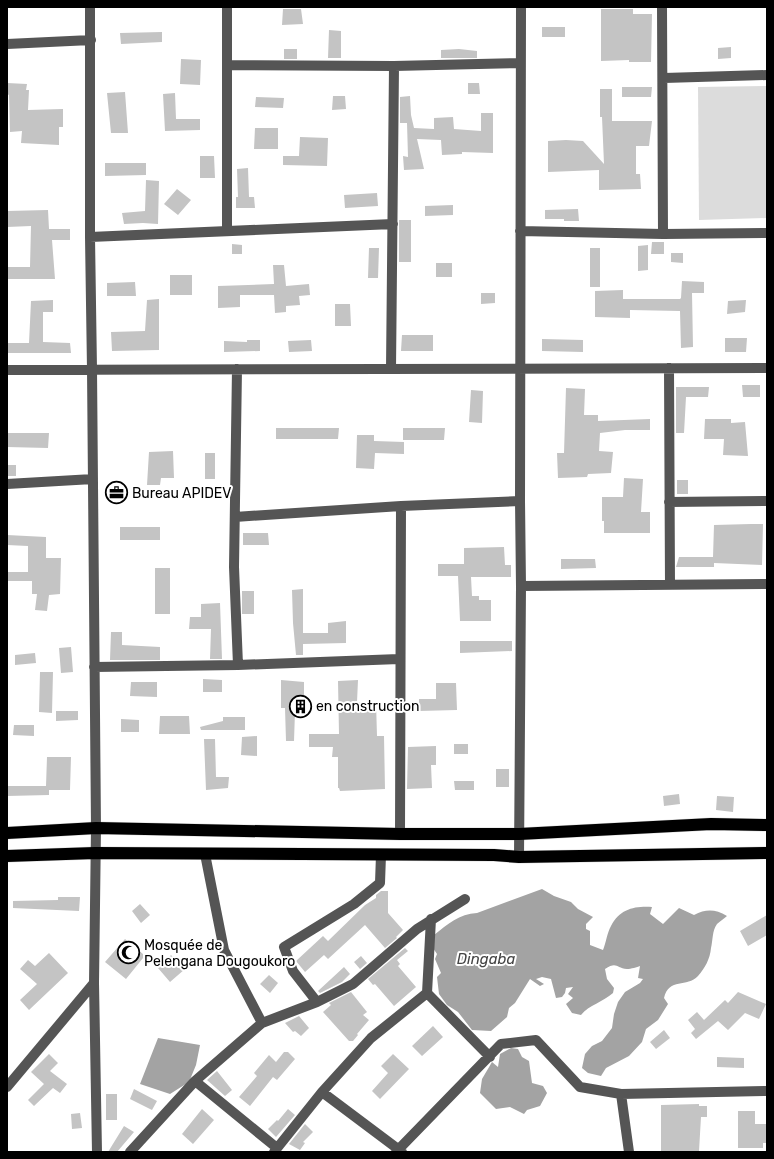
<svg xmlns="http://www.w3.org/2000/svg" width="774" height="1159" font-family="Rubik,sans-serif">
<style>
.green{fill:#dcdcdc}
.water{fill:#a3a3a3}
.building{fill:#c4c4c4}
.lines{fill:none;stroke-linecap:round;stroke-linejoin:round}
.highway-casing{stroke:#dbdbdb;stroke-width:13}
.minor{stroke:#555;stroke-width:10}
.highway{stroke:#000;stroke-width:12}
.labels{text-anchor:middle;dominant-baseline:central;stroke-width:4;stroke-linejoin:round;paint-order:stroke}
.poi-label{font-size:14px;fill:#000;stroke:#fff;text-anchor:start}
.water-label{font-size:15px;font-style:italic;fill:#444;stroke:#fff}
</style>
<rect width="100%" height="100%" fill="#fff"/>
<path class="green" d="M767,86V218L699,220L698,87Z"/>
<path class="water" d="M542,889L554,896L571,902L578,909L593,917L586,924V929L590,931V945L603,950C606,943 607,933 611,926C620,909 634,906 652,907L650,914L663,924L679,908L694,915C706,909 715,909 727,916C724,919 720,921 717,924C712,931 713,940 711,948C710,959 705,968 698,976C687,988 669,977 664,998L668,1004L658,1020L646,1029L642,1042L629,1056L606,1068L601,1076L588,1073L582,1068L585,1054L592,1046L602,1041L612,1028L614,1014L618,1002L625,992L640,983L643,979L638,978L640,966C637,967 631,969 627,969C616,968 617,961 605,969L607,979L614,988L613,993C603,1002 589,1005 581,1015L572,1013L566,1004L573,998L568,994L573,987L566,988L565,993L562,997L556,998L551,979L542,977L536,979L544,984L540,986L530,979L515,1003L509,1008L507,1017L491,1031L472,1030L458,1012L447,1005L439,994L437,977L441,973L435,959L437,954L433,948L434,935C448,924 459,914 477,913Z
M158,1038L200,1045L196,1065L189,1082L170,1094L140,1084Z
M511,1048L518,1049L522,1057L529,1061L532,1083L543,1086L547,1093L540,1106L527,1110L524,1114L510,1107L496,1109L480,1093L482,1079L492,1062L498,1067L500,1054Z"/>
<path class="building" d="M283,9H301L303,24L282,25Z
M601,9H633V14H652L651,62H629V60L601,61Z
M542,27H565V37H542Z
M329,30L341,31V58H328Z
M162,32V42L121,44L120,33Z
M731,47V58L718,59V48Z
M284,49H297V59H284Z
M459,49L477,51V58H441V50Z
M181,59L201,60L200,85L180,84Z
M7,83L27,84L26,90H29L28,110L63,109V127H59V145L21,143L22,131L10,132L9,95L7,94Z
M468,83H479L480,94H468Z
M622,87H652L651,97H622Z
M600,89H612V121H652L649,146H636V174H640L641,189L599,190V170L548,172V141L566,140L583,141L604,164L602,117H600Z
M125,92L128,133H111L107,93Z
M175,93L176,119H200V130L165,131L163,94Z
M333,96H345L346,109L332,110Z
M410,96L411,115L414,128L434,129V118L453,117L454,129L481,131V113H493V153L462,152V154L442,155L441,140L417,139L424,169L404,170L403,156L408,157L407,123H400V97Z
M256,97L284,98L283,108L255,107Z
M255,128H278V149H254Z
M300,137L328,138L327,166L283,165V156H299Z
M200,156H214L215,178H200Z
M105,163H146V175L105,176Z
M248,168L249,197H254L255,208H236V197H238L237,169Z
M146,180L159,181L158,224L143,223L124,224L122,213L145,211Z
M177,189L191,200L178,215L164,204Z
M377,193L378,206L345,208L344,195Z
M453,205V215L425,216V206Z
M578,209L579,221H564V219H545V210Z
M48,210L49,229H70V240H52L55,279H7V267H30L31,226L7,227V211Z
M399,220H411V262H399Z
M652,242H664V254H651Z
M232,244L242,245V254H232Z
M648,245V270L638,271V246Z
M369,248H379L378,278H368Z
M590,248H600V287H590Z
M671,253H683V263L671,262Z
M436,263H452V277H436Z
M273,265H284L286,286L309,284L310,295L299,296L300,305L286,306V312L275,313L274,295H240V307L218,308V286L274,284Z
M170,275H192V295H170Z
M682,281L704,282V293H692L693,347L681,348L680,311L630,310V318L595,317V291L623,290V299H680L681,298Z
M135,282L136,296H107V283Z
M481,293H495V303L481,304Z
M159,299V350L112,351L111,332L145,331L147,300Z
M53,300V312H43V342L70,343L71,353H7V343H29L31,301Z
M746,300L745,312L727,314L728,301Z
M335,304H350L351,326H335Z
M402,335H433V351H401Z
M725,338H747L746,352H725Z
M542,339L583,340V352L542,351Z
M247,340H260V351L224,352V341L247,342Z
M311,340L312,351L289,352L288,341Z
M742,385H760V397H743Z
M676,387H709L708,397H686L684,433H676Z
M566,388L585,389L584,415H598V421L650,419V430H625L600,433L599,451L613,452L611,473L588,474L587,477L558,478L557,453H564Z
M471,390L483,391L482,423L469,422Z
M705,419H731V423L745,422L748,456L723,455L724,439H704Z
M276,428H339L338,439H276Z
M403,428H445L444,440H403Z
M7,433H49L48,448L7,447Z
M357,435H374V441L404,442V454L375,453L374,469L356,468Z
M173,451L174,478H161L160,485H147L149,452Z
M205,453H215V479H205Z
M7,465H16V476H7Z
M624,478L643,479L641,512H650V533H604V521H602V497H623Z
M677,480H688V494H677Z
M751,524H763L762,565L714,563V567H676L679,557H713L714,525Z
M120,527H160V540H120Z
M243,533H268L269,545H243Z
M7,535L46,537V558H61L60,594L49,595L47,611L35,610L37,594H32V581H7V572H28V546L7,545Z
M504,547L505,565H511V577H471L472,596H479V600H491V621H460L458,576H438V564H464V548Z
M561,559H595L596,568L561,569Z
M155,568H170V614H155Z
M303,589V633H328V623L346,621V643L303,644V655H296L293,623L292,590Z
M242,591H254V614H242Z
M220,603L222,659H210L211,629H189L190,617H201V604Z
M111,632H122V645L160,647V660H110Z
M460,641H512V651L460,653Z
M71,647L73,672L61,673L59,648Z
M35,653L36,663L15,665V655Z
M40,672H53L52,713L39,712Z
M203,679L222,680V692H203Z
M281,680L304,682V711H295L294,741H286L285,708H281Z
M358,680L357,702H376L377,736H384L385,789L340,791L339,788H338V757H332L333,747H309V734H339L338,681Z
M131,682H157V697L130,696Z
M436,683H456L457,710L419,711V699H436Z
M56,711H78V720L56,721Z
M160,716H189L190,734H159Z
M223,717H245V730H201L200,727L223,721Z
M121,719L139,720V732H121Z
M14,725H34V736L13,735Z
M257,736V756L241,755L242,737Z
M204,739H215L216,777H229L228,788L206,790Z
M454,744H468V754H454Z
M436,746V765H431L432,788L407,789L408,747Z
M47,757H71L70,790H49V795L7,796V786H46Z
M496,769H509V787H496Z
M454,781H474V790H455Z
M679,794L680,804L664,806L663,796Z
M717,796L734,797L733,812L716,810Z
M381,891H388V913L403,930L396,937L397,938L385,948L365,925L328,959L324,955L305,972L296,961L323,936L328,941L365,905L376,898V895Z
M58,897H80L79,911L13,908V901L58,900Z
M140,904L150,915L141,923L132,911Z
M767,915V935L748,946L740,931Z
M125,939L143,954V958L126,979L105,962Z
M405,948L408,951L397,960L400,964L398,966L416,987L394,1006L375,984L373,985L368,979Z
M49,953L68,973L29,1010L20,1000L37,984L20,969L28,960L35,966Z
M171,955L185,969L170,982L158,968Z
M361,956L367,963L360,969L354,962Z
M344,967L350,974L342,982L320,993L318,991Z
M269,975L278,983L270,993L260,984Z
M351,992L367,1012L363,1015L369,1020L357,1034L358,1035L353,1041H349L323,1012L331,1005L329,1003Z
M738,992L766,1004L759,1019L745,1013L728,1030L718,1021L696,1039L691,1033L695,1029L688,1020L697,1012L704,1020L725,1000L728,1003Z
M299,1016L309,1028L301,1036L295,1031L293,1032L285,1023Z
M433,1026L443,1037L422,1056L412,1046Z
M664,1030L670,1038L656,1049L650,1042Z
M284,1052H288L295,1059L277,1080L273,1077L250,1106L239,1097L257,1076L254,1073L269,1055L276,1062Z
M49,1054L58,1063L50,1071L67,1084L60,1093L53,1088L34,1106L28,1100L44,1084L31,1072Z
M393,1054L409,1069L380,1099L372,1091L388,1073L381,1066Z
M717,1057L744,1058V1068L717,1067Z
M217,1071L232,1090L225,1096L207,1080Z
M134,1089L157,1101L152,1110L130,1099Z
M106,1094H117V1120H106Z
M699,1104V1106H707V1117H701L699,1151L661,1152V1105Z
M202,1109L214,1120L193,1144L182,1134Z
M288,1109L295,1115L276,1137L268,1129L277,1120L278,1121Z
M738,1111H755V1124H767V1143H763V1148H738Z
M80,1113L82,1128L72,1129L71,1114Z
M305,1124L313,1132L303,1142L305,1143L300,1150L289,1144Z
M124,1126L134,1132L117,1152H108Z"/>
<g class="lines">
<defs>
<path id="highway" d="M7,833L96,828L400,834H519L711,824L767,825
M7,856L95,853L494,855L519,857L767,853"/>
</defs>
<use href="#highway" class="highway-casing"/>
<path class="minor" d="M90,7V237L92,369L96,828L94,983L97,1152
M227,7V231
M662,7L663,234
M7,44L91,40
M228,65L394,66L520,63
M664,78L767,75
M520,231L663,234L767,233
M90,237L393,224
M669,368L670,585
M237,369L234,567L238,665
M391,369L394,66
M7,370L767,368
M7,484L93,479
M669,502L767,501
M235,517L401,506L520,501
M521,586L767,584
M94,667L238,665L399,659
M400,834L401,506
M205,854L224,950L262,1023
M519,857L521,586L520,501L521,7
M431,919L427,993L490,1057
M317,1002L293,971L284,947L354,904L380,883L381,855
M195,1081L277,1148
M7,1087L94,983
M322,1092L402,1152
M621,1094L767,1091
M130,1152L195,1081L262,1023L317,1002L353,984L417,929L465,899
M274,1152L322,1092L371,1038L427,993
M396,1152L501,1044L536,1040L580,1087L621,1094L629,1152"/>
<use href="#highway" class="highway"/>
</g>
<defs>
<symbol id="office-ring" viewBox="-11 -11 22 22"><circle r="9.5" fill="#fff" stroke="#000" stroke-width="1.5"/><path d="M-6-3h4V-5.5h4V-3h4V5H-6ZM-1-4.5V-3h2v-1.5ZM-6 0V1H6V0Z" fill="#000"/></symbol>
<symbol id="building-ring" viewBox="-11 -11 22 22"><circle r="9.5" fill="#fff" stroke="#000" stroke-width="1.5"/><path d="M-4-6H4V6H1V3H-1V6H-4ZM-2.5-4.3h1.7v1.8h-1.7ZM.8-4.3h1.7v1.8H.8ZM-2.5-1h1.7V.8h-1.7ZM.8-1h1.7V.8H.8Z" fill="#000"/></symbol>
<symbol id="mosque-ring" viewBox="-11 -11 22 22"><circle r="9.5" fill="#fff" stroke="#000" stroke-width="1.5"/><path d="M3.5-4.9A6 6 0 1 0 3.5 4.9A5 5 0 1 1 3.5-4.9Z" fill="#000"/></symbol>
</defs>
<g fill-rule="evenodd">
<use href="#office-ring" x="104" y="480" width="25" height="25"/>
<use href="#building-ring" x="288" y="694" width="25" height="25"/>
<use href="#mosque-ring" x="116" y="940" width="25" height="25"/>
</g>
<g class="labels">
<g class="poi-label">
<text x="132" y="493">Bureau APIDEV</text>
<text x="316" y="706">en construction</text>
<text x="144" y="945">Mosquée de<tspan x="144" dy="16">Pelengana Dougoukoro</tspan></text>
</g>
<g class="water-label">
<text x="486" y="959">Dingaba</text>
</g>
</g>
<rect width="774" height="1159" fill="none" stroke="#000000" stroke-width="16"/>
</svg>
